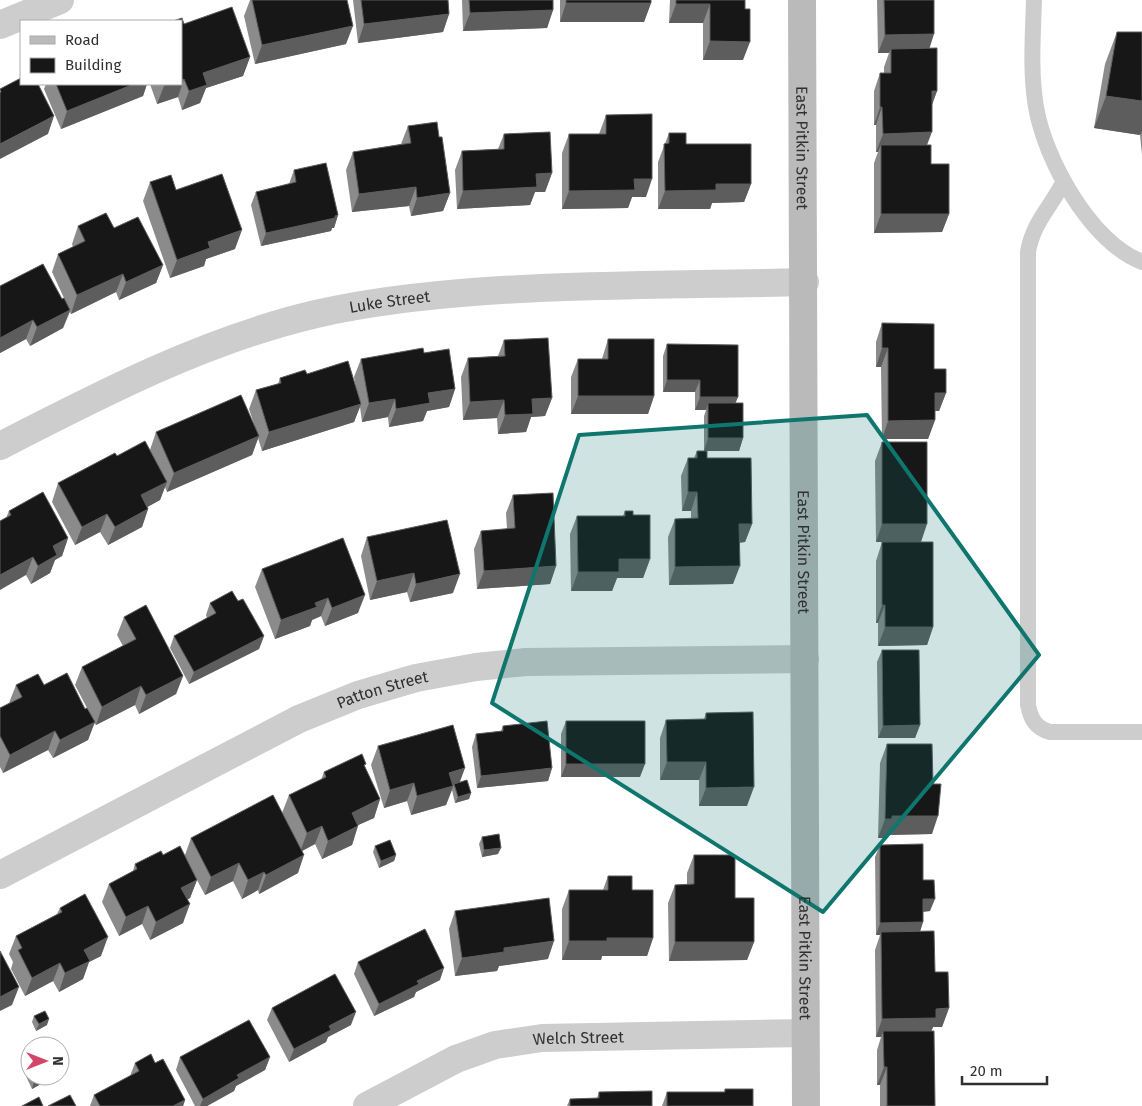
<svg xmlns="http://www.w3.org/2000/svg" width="1142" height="1106" font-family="'Fira Sans',sans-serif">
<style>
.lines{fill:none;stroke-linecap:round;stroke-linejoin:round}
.lane{stroke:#cdcdcd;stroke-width:16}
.street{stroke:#cdcdcd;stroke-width:28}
.secondary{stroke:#bababa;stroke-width:28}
.wall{fill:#8b8b8b}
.shaded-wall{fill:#5d5d5d}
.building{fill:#171717;stroke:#5d5d5d}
.marked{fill:#0f766e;fill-opacity:0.2;stroke:#0f766e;stroke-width:4;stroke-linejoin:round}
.labels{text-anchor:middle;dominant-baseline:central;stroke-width:5;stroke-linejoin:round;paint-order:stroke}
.street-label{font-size:16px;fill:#303030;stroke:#fff}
</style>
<rect width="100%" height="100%" fill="#fff"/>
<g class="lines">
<path class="lane" d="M1034,0C1033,35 1030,72 1036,107C1045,160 1090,241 1142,262
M1064,181C1051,207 1033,222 1028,252V705C1031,720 1036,728 1050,732H1142"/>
<g class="street">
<path d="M0,25L60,0"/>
<path id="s1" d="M0,446C101,394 205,340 316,314C372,301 430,295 486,291C592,284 698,285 805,282"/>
<path id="s2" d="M0,875L299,719L358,695L416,678L476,667L526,662L805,659"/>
<path id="s3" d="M367,1106L456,1059L495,1045L542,1038L805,1033"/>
</g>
<path class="secondary" id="s4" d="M802,0L806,1106"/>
</g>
<path class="wall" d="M250,0H347L346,44L255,64L244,16Z
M353,0H448L449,14L443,32L358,43Z
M462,0H553V10L547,28L463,31Z
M560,0H651V3L644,22H560Z
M670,0H745L743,60H703V23H669Z
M877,0H934L929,48L937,91L932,105L927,145L931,164L949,214L942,232L874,233V163L878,152H876V125H874V91L880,73H884V67L889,53H878Z
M184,24L250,57L243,76L206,88L200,103L182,110L178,97L157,104L150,84H181Z
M1117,32H1142V155L1140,135L1094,128L1105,64Z
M46,84H147L143,96L61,129L44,89Z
M606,115L646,197H632L628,208L562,209V153L569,134H599Z
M408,126L439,137L450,193L443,211L411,216L409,206L352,212L346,170L353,152L401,144Z
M669,133L751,184L744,202L712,203L710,209H658V162Z
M504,134L552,173L545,192H535L530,205L457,209L455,170L462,151L498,149Z
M294,170L338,215L334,228H332L331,231L261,246L251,205L256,192L289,184Z
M150,182L176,190L235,249L206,259L204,266L170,278L143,201Z
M78,226L114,228L163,265L156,283L119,300L116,292L71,314L70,312L63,328L30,346L26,339L0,353V286L62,299L64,298L52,272L58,254L73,247L72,244Z
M882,323L934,369L946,393L939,411H935V420L928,439H882L881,367H876V342Z
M608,339L654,396L648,414H571V377L578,359H602Z
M504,340L552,398L545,416L531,417L526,432L498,434L497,418L463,420L461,377L468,358L498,356Z
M667,344L738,397L735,403L743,438L739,451H704V416L706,410H695V392H663V356Z
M424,353L455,389L449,407L427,411L423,421L389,427L388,417L362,422L360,407L354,422L262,451L258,438L252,455L167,492L165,487L160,500L147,507L148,509L142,527L108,545L100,532L75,545L52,502L58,483L117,456L150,450L156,432L255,427L249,409L256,390L278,384L280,378L307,374L357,393L354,377L361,359Z
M882,442L921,542H876L875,461Z
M697,451L707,458L752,524L745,542L739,543L733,584L669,585L668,537L675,519L691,518V511H682L681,476L688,458H694Z
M513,495L556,566L550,584L477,589L474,549L481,531L507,529L506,513Z
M9,511L68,538L62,556L55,560L50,573L31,584L26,575L6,518Z
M625,511L633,515L650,559L643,578H617L612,591H571L570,534L577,516H623Z
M367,537L453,593L410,602L407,592L370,600L361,556Z
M343,538L358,613L325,626L321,616L312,620L310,626L275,639L255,587L262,569Z
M882,542L933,627L927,645L878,646V623H876V561Z
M210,603L264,636L259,649L189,684L170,648L174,636L207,618L206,615Z
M124,617L183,676L176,694L139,714L135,705L96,725L94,723L88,740L53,758L48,750L3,773L0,767V708L9,703L16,685H44L85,709L87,708L75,685L82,667L123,646L117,635Z
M882,650L920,725L915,738H878L877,662Z
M706,713L747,806H699V780H660V738L666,720L704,719Z
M566,721L640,777H561V734Z
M503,726L552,768L548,781L477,788L472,747L476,734L501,731Z
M887,744L933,784L932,834L887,835L886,838H878L880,763Z
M378,746L460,782L471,793L469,799L455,803L452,790L446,805L411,815L407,801L384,808L371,765Z
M365,767L380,799L374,818L358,825L352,845L322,859L315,844L302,851L298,873L259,894L258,890L242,899L233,881L205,895L197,880L190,898L187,900L183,923L150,940L142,924L119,936L102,902L109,884L133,871L135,864L163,855H185L191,838L282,813L289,795L321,780L324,772Z
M482,837L498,854L482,857L479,844Z
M880,845L923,880L930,911L923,912V922L920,931L949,1008L942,1027H933L931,1031L935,1106H880V1085H877V1050L881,1037H876L875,950L880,935H876L875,857Z
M375,846L396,855L394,861L379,868L373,852Z
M694,855L735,898L754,942L747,960L669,961L668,903L675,885L687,884V873Z
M608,876L632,890L653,938L647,956H602L601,960H562V909L569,890H603Z
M60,908L101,956L89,962L83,979L59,992L53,981L25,996L11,969L13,962L9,954L16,936L57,914Z
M455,911L548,959L499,966L497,971L455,976L449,929Z
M358,962L440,980L416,992L414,997L374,1016L354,974Z
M272,1008L351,1025L328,1037L326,1042L289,1062L267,1020Z
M34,1016L47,1025L36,1031L32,1022Z
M180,1057H270L265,1070L236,1086L234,1091L207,1106H195L176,1070Z
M135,1063H155L185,1100L183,1106H90L94,1095L130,1076Z
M30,1066V1076H49L48,1080L32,1089L25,1074L27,1068Z
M725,1089L753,1106H662L667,1092H724Z
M599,1092L652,1106H567L570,1099L597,1098Z"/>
<path class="shaded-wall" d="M566,3H651L644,22H560Z
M676,4H710L703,23H669Z
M553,10L547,28L463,31L470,13Z
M449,14L443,32L358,43L364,24Z
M353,26L346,44L255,64L262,45Z
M934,34L928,53L891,49L889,53H878L885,35Z
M710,41L750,42L743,60H703Z
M250,57L243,76L206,88L200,103L182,110L189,91L203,73Z
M184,79L178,97L157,104L164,86L170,84H181V80Z
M134,84H147L143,96L61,129L67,111Z
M932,91H937L930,110Z
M1106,96L1142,101V131L1140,135L1094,128Z
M880,107H882L876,125H874Z
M54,116L48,134L0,159V144Z
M932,132L925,150L881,145L878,152H876L883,134Z
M552,173L545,192H535L530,205L457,209L463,191L536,174Z
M634,179H652L646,197H632L628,208L562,209L569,191Z
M716,184H751L744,202L712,203L710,209H658L665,191Z
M416,187L409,206L352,212L359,194Z
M450,193L443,211L411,216L417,198Z
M881,214H949L942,232L874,233Z
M338,215L334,228H332L331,231L261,246L266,233Z
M242,230L235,249L206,259L204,266L170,278L177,260L208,242Z
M163,265L156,283L119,300L126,282Z
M123,274L116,292L71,314L77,295Z
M70,310L63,328L30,346L37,327Z
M33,320L26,339L0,353V338Z
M882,348H888L881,367H876Z
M667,380H700L695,392H663Z
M455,389L449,407L427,411L423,421L389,427L396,409L428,393Z
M935,393H946L939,411H928Z
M578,396H654L648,414H571Z
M700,397H738L733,409L708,403L706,410H695Z
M552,398L545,416L531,417L526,432L498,434L505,415L532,399Z
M395,399L388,417L362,422L369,403Z
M504,400L497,418L463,420L470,402Z
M361,404L354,422L262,451L269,432Z
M935,420L928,439H882L888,421Z
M259,436L252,455L167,492L174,473Z
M708,438H743L739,451H704Z
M167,482L160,500L135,514L141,495Z
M688,492H697L691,511H682Z
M148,509L142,527L108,545L115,527Z
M107,514L100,532L75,545L82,527Z
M739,524H752L745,542L732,543Z
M882,524H927L921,542H876Z
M68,538L62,556L55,560L50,573L31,584L38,566L53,546Z
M33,557L26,575L0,590V575Z
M619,559H650L643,578H617L612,591H571L578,572Z
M556,566L550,584L477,589L484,571Z
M740,566L733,584L669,585L675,567Z
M414,573L407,592L370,600L377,581Z
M460,574L453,593L410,602L416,584Z
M365,595L358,613L325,626L332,608Z
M328,598L321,616L312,620L310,626L275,639L281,620L315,603Z
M882,605H885L878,623H876Z
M885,627H933L927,645L878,646Z
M264,636L259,649L189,684L194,672Z
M183,676L176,694L139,714L146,695Z
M141,686L135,705L96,725L102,707Z
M95,722L88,740L53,758L60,740Z
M920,725L915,738H878L883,726Z
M55,731L48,750L3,773L10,755Z
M667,762H706L699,780H660Z
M566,764H645L640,777H561Z
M465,768L458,787L454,784L446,805L411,815L417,796L449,773Z
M552,768L548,781L477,788L481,776Z
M414,783L407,801L384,808L390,790Z
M754,787L747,806H699L706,788Z
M471,793L469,799L455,803L458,797Z
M380,799L374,818L345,831L352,813Z
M892,816H938L932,834L887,835L886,838H878L885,819Z
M322,826L315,844L300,852L307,833Z
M358,826L352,845L322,859L328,841Z
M501,848L498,854L482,857L484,850Z
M304,855L298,873L259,894L266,875Z
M396,855L394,861L379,868L381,861Z
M239,863L233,881L205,895L211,877Z
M264,872L258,890L242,899L248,880Z
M197,880L190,898L174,906L181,888Z
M923,899H935L930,911L918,912Z
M190,904L183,923L150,940L156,922Z
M148,906L142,924L119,936L126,917Z
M923,922L919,935L881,932L880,935H876L880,923Z
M108,937L101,956L89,962L83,979L59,992L65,973L84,950Z
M607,938H653L647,956H602L601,960H562L569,941Z
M554,941L548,959L499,966L497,971L455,976L462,958L504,948Z
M675,942H754L747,960L669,961Z
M60,963L53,981L25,996L32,978Z
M444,968L440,980L416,992L414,997L374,1016L379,1004L417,981Z
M19,987L12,1005L0,1011V997Z
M949,1008L942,1027H933L929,1037L883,1031L881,1037H876L882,1019L936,1009Z
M356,1012L351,1025L328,1037L326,1042L289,1062L294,1049L329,1026Z
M49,1019L47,1025L36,1031L39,1024Z
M270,1057L265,1070L236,1086L234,1091L207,1106H200L203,1099L237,1075Z
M884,1067H887L880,1085H877Z
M46,1076H49L48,1080L32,1089L34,1082Z
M185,1100L183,1106H173Z"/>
<path class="building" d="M252,0H347L353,26L262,45Z
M361,0H448L449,14L364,24Z
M469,0H553V10L470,13Z
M566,0H651V3H566Z
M676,0H745V9H750V42L710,41V4H676Z
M884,0H934V34L885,35Z
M232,7L250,57L203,73L207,85L189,91L184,79L181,80V21H173L182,18L184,24Z
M1117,32H1142V101L1106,96Z
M937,48V91H932V132L883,134L882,107H880V73H891V49Z
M21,78V84H38L54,116L0,144V93L1,92L0,89Z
M56,84H134L67,111Z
M652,114V179H634L635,190L569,191V134H606V115Z
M437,122L439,137H442L450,193L417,198L416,187L359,194L353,152L411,143L408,126Z
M550,132L552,173L536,174L537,187L463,191L462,151L504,149V134Z
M669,133H686V144H751V184H716V190L665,191L664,144L669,143Z
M881,145H931V164H949V214H881Z
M326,163L338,215L335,216V218L266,233L256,192L296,182L294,170Z
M222,174L242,230L208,242L210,248L177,260L150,182L171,175L176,190Z
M106,213L114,228L138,217L163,265L126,282L123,274L77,295L58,254L85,241L78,226Z
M43,264L62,299L64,298L70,310L37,327L33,320L0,338V286Z
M882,323L934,324V369H946V393H935V420L888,421V348H882Z
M548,338L552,398L532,399L533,414L505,415L504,400L470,402L468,358L505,356L504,340Z
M608,339H654V396H578V359H608Z
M667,344L738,345V397H700V380H667Z
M423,348L424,353L449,349L455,389L428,393L430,403L396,409L395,399L369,403L361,359Z
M348,361L361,404L269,432L256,390L281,383L280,378L305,370L307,374Z
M241,395L259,436L174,473L156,432Z
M708,403H743V438H708Z
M145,441L167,482L141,495L148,509L115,527L107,514L82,527L58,483L115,453L117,456Z
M882,442H927V524H882Z
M697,451H707V458H751L752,524H739L740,566L675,567V519L698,518L697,492H688V458H697Z
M43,492L68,538L53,546L57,555L38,566L33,557L0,575V521L11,515L9,511Z
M553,493L556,566L484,571L481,531L515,528L513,495Z
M625,511H633V515H650V559H619V572H578L577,516H625Z
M447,520L460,574L416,584L414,573L377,581L367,537Z
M343,538L365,595L332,608L328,598L315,603L317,607L281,620L262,569Z
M882,542H933V627H885V605H882Z
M232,591L238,601L243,599L264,636L194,672L174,636L216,613L210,603Z
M146,605L183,676L146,695L141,686L102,707L82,667L136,639L124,617Z
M882,650H919L920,725L883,726Z
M67,673L85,709L87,708L95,722L60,740L55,731L10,755L0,736V708L22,697L16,685L38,674L44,685Z
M753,712L754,787L706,788V762H667L666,720L706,719V713Z
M547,721L552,768L481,776L476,734L503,731V726Z
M566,721H645V764H566Z
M453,725L465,768L449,773L453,786L417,796L414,783L390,790L378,746Z
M887,744H932L933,784H941L938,816H892V819H885Z
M362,754L366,764L364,765L380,799L352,813L358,826L328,841L322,826L307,833L289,795L326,777L324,772Z
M467,780L471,793L458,797L454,784Z
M273,795L304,855L266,875L264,872L248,880L239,863L211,877L191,838Z
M499,834L501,848L484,850L482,837Z
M390,840L396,855L381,861L375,846Z
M923,844V880H934L935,899H923V922L880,923V845Z
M180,846L197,880L181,888L190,904L156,922L148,906L126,917L109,884L137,869L135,864L161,851L163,855Z
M694,855H735V898H754V942H675V885L694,884Z
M608,876H632V890H653V938H607V941H569V890H608Z
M85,894L108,937L84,950L90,961L65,973L60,963L32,978L18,950L22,948L16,936L62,912L60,908Z
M549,898L554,941L504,948V952L462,958L455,911Z
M425,929L444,968L417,981L419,984L379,1004L358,962Z
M934,931L935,972H948L949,1008L936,1009V1018L882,1019L881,932Z
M0,951L19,987L0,997Z
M335,974L356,1012L329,1026L331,1030L294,1049L272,1008Z
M45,1011L49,1019L39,1024L34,1016Z
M249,1020L270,1057L237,1075L239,1078L203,1099L180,1057Z
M883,1031H934L935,1106H887V1067H884Z
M151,1054L155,1063L163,1059L185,1100L173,1106H100L94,1095L139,1071L135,1063Z
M30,1066V1074L27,1068Z
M31,1076H46L34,1082Z
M725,1089H753V1106H667V1092H725Z
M652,1091V1106H570V1099L599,1098V1092Z
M70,1095L76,1106H48Z
M39,1097L43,1106H22Z"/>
<path class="marked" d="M867,415L1039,655L823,912L492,703L579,435Z"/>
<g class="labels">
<g class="street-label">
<text stroke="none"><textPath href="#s4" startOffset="148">East Pitkin Street</textPath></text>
<text stroke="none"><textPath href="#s1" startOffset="418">Luke Street</textPath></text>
<text stroke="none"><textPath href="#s4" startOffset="552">East Pitkin Street</textPath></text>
<text stroke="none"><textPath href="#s2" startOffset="426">Patton Street</textPath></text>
<text stroke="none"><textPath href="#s4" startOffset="958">East Pitkin Street</textPath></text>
<text stroke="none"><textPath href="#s3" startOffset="226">Welch Street</textPath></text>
</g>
</g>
<rect x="20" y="20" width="162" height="65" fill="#ffffff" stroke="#acacac"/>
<rect x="30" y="36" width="25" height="8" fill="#bababa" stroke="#acacac"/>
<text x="65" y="45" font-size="15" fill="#303030">Road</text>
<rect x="30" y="58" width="25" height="15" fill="#171717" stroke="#acacac"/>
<text x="65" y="70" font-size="15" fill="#303030">Building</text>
<g transform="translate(45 1061) rotate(90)"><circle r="24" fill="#ffffff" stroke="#acacac"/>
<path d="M0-4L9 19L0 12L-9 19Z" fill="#d4456a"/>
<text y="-8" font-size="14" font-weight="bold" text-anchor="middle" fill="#303030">N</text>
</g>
<path d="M962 1076v8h85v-8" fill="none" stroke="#303030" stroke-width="2.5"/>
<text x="970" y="1076" font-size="15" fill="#303030" stroke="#ffffff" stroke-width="4" paint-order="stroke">20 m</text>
</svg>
